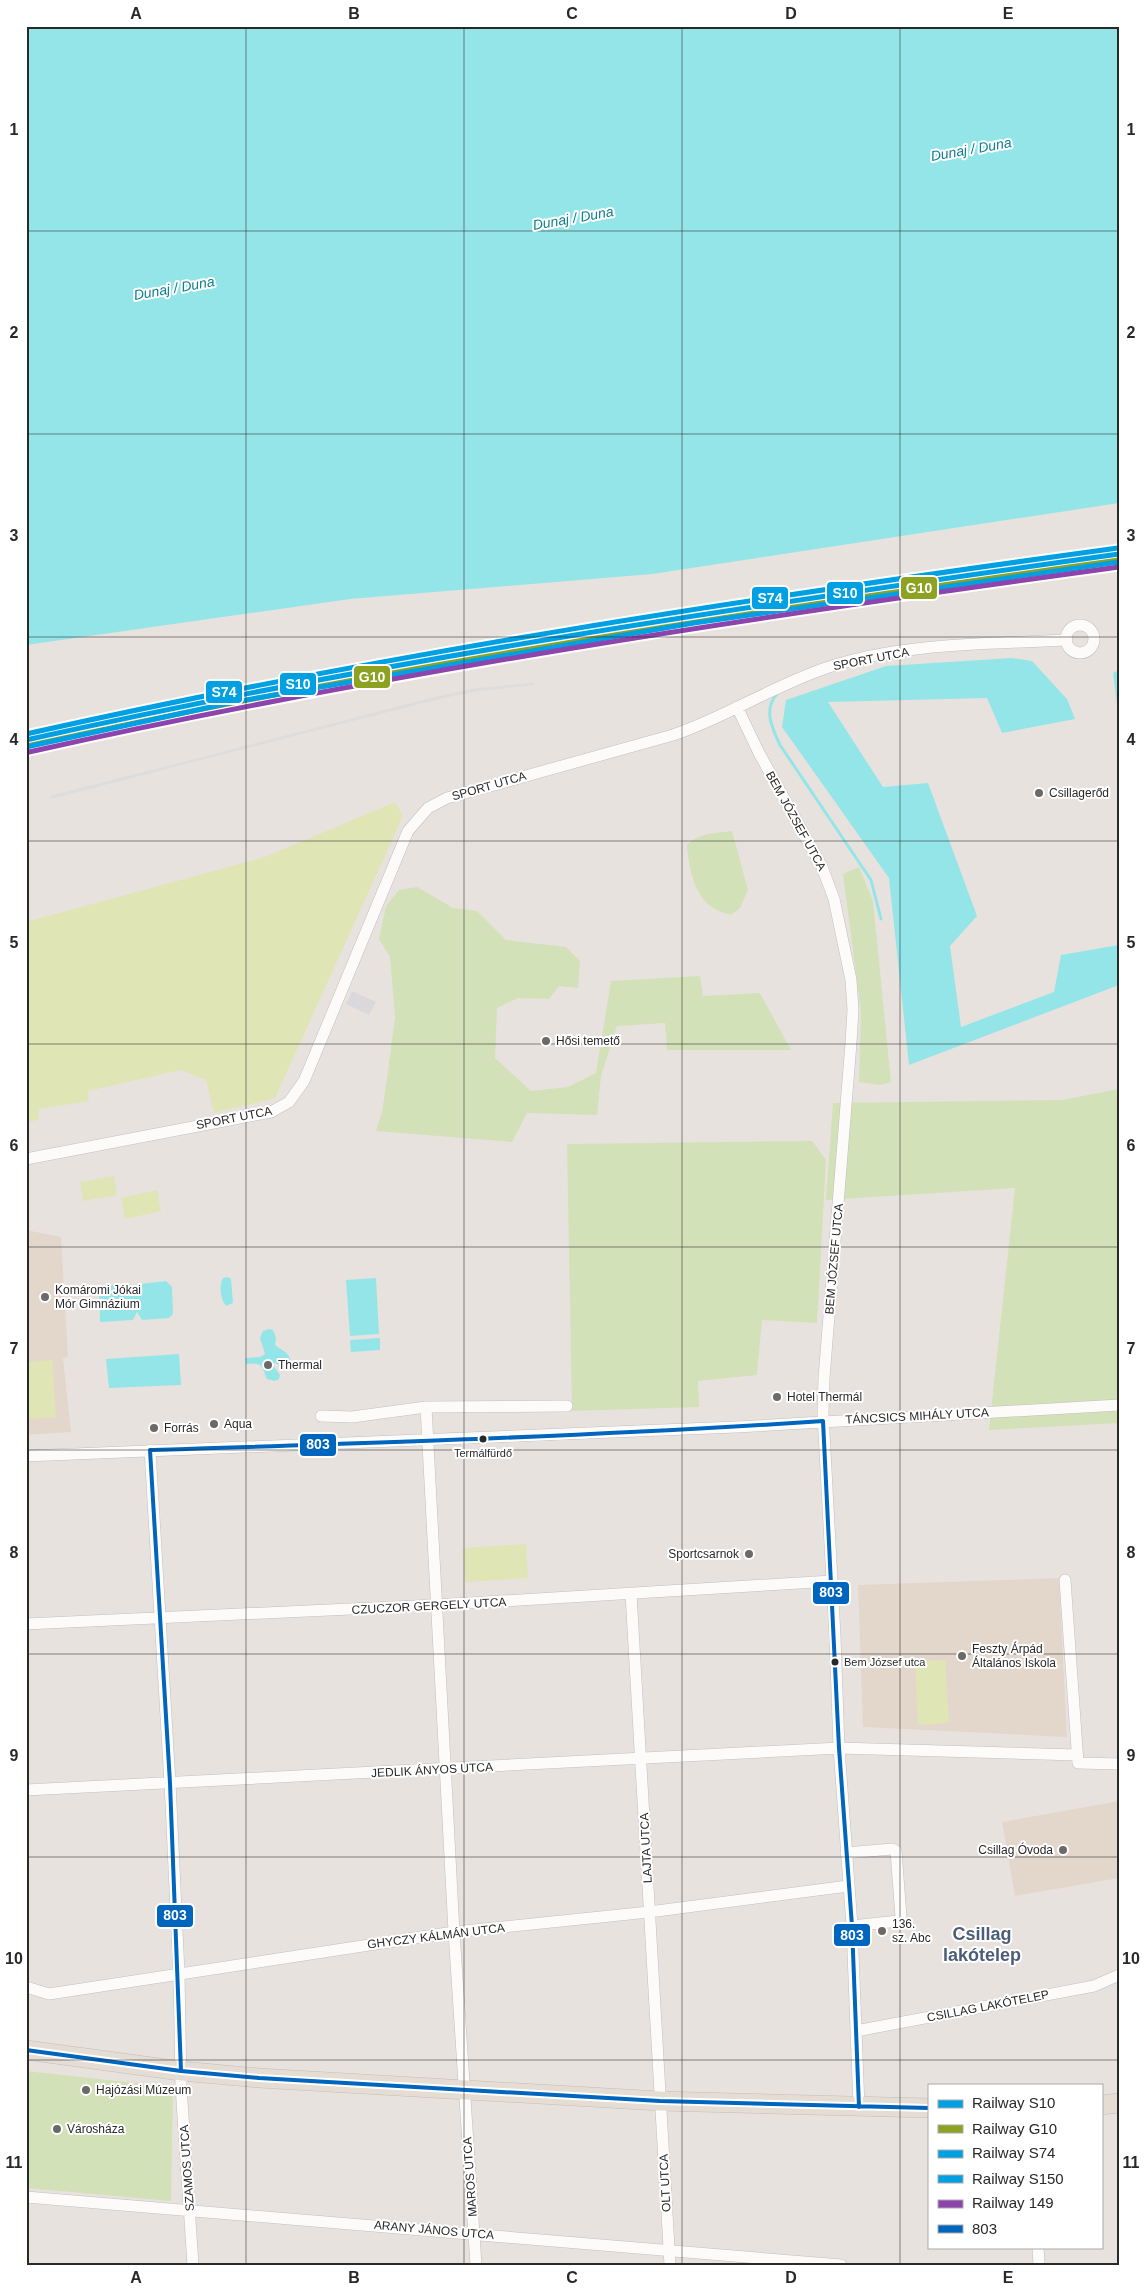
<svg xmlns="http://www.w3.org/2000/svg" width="1145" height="2291" font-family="Helvetica,sans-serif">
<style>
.industrial{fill:#dad8da}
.education{fill:#e3d7cc}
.green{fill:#d3e1b8}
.pitch{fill:#dfe5b5}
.water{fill:#94e5e8}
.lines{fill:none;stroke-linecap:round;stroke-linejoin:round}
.stream{stroke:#94e5e8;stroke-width:3}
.minor-casing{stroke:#c1bfc0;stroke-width:12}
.primary-casing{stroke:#c0bebc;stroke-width:20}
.minor{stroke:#fcfbfa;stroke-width:11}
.primary{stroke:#e5ddd4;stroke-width:19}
.rail{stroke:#ddddde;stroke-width:3}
.bus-1-casing{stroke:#fff;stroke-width:8}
.bus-1{stroke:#0065bd;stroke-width:4}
.rail-1-casing{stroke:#fff;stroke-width:9}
.rail-2-casing{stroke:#fff;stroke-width:9}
.rail-3-casing{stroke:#fff;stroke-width:9}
.rail-4-casing{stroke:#fff;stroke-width:9}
.rail-5-casing{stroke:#fff;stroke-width:9}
.rail-1{stroke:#00a0e3;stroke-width:5}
.rail-2{stroke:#8ea222;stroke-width:5}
.rail-3{stroke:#00a0e3;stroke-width:5}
.rail-4{stroke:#00a0e3;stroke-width:5}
.rail-5{stroke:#8e44ad;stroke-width:5}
.grid{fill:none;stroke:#292929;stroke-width:1;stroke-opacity:0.55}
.poi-dot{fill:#6c6a68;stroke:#fff;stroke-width:2}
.bus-dot{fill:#292929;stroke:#fff;stroke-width:2}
.labels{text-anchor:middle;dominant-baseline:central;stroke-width:4;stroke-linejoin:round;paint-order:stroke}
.bus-label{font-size:11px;fill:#292929;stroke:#fff}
.street-label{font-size:12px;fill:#292929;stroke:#fff}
.poi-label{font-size:12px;fill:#292929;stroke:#fff;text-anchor:start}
.water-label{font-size:14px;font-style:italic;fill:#10808f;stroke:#fff}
.district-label{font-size:18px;font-weight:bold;fill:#4b5d78;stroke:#fff}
.line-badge{stroke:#fff;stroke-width:2}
.badge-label{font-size:14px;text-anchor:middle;font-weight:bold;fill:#fff}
.neatline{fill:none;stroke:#292929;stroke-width:2}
.grid-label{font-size:16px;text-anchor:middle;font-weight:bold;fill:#292929}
</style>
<rect width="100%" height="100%" fill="#e8e2de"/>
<path class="industrial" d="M352,991L376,1002L369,1015L346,1004Z"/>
<path class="education" d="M26,1230L61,1237L68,1357L63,1358L71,1432L26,1435Z
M1059,1578L1067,1737L863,1727L858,1585Z
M1119,1801V1878L1015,1896L1002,1822Z"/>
<path class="green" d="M732,831L748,890L740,908L731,915C725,913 717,911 712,907C694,896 688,864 687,845C699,833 715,833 732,831Z
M859,867L873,901L891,1082L880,1085L859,1082L861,1012L843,874Z
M417,887L453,908L477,911L506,940L566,947L580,961L578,988L559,986L549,999L518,998L497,1008L495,1058L531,1091L568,1087L596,1073L611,981L700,976L703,996L760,993L791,1050H667L665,1023L617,1026L601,1076L597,1115L527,1113L512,1142L376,1131L382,1112L387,1079L395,1017L390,957L379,939L386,906L399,890Z
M1119,1089V1423L989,1430L1015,1188L826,1200L833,1103L1062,1100Z
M812,1141L826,1160L817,1323L762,1320L757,1375L698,1381L699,1407L572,1411L567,1144Z
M26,2071L173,2087L171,2201L26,2188Z"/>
<path class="pitch" d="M395,802L403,816L275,1098L214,1113L206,1080L181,1070L88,1091L89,1101L39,1109L38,1120L26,1122V922L265,857Z
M114,1176L117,1195L83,1201L80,1182Z
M157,1190L161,1211L125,1219L121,1198Z
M52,1360L56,1417L26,1419V1362Z
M526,1544L528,1578L465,1582L463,1548Z
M945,1660L949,1723L918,1725L915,1661Z"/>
<path class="water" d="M26,26H1119V503L652,574L350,599L26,645Z
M1012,658L1032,661L1067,699L1075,719L1002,733L987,698L828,702L883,787L928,783L977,916L950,946L961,1027L1054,992L1061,955L1119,945V985L909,1065L889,878L782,727L786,700L886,666Z
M1119,670V712H1118L1113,673Z
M228,1277L231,1279L233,1303L226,1306C220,1299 219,1286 223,1278Z
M376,1278L379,1334L350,1336L346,1280Z
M166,1281L172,1287L173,1314L169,1318L142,1320L137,1312L133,1320L100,1322L99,1286L130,1284L136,1291L139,1284Z
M269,1329L273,1330L276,1338L275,1345C282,1351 291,1352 290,1363L284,1366L274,1363L273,1365L280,1375L279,1379L275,1381L267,1379C261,1364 263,1363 246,1364L245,1358L260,1357L265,1354L260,1338L263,1331Z
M380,1338V1350L351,1352L350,1340Z
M179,1354L181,1385L109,1388L106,1359Z"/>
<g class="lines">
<path class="stream" d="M777,694C763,709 772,728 780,745L871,880L881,919"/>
<defs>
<path id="minor" d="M1066 639a14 14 0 1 1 28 0a14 14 0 1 1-28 0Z
M737,707L759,753L822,867L834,899L851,980L853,1010L851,1043L824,1378L823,1414L835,1636L839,1748L852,1926L859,2107
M26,1159L271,1112L289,1102L304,1081L408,831L428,808L447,798L673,735C726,717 773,686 826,668C900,643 989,644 1067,640
M321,1416L352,1417L426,1407
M150,1450L170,1783L179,1973L181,2086L193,2265
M26,1456L736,1427L1119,1405
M1065,1580L1078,1763L1119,1764
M631,1594L670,2265
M26,1624L436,1605L832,1581
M26,1790L839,1748L1077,1755
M846,1853L892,1849L896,1851L901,1917L899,1921L852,1926
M26,1987L49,1994L454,1932L649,1912L848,1886
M856,2031L1094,1986L1119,1975
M26,2197L841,2265
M1038,2247L1039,2265
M476,2265L454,1932L426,1407L567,1406"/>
<path id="primary" d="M26,2050L181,2071L259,2078L660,2101L929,2108
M1101,2105L1119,2103"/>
</defs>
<use href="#minor" class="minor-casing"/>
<use href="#primary" class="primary-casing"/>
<use href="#minor" class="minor"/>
<use href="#primary" class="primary"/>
<path class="rail" d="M52,797L437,698L475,690L533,684"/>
<defs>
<path id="bus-1" d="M823,1421L839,1748L852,1926L859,2107
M150,1450C374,1443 599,1436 823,1421
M150,1450L170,1783L181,2071
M26,2050L181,2071L259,2078L660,2101L929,2108"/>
</defs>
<use href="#bus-1" class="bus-1-casing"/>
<use href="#bus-1" class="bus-1"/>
<defs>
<path id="rail-1" d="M26,740C387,659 753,605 1119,554"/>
<path id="rail-2" d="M27,746C387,666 753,611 1119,560"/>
<path id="rail-3" d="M26,734C387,653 753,598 1118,548"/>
<path id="rail-4" d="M26,747L234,702L694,623L1119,562"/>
<path id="rail-5" d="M29,752C388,672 754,617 1119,567"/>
</defs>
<use href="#rail-1" class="rail-1-casing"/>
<use href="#rail-2" class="rail-2-casing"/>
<use href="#rail-3" class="rail-3-casing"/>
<use href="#rail-4" class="rail-4-casing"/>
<use href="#rail-5" class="rail-5-casing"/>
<use href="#rail-1" class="rail-1"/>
<use href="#rail-2" class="rail-2"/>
<use href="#rail-3" class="rail-3"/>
<use href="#rail-4" class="rail-4"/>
<use href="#rail-5" class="rail-5"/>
</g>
<path class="grid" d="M246,26V2265M464,26V2265M682,26V2265M900,26V2265M26,231H1119M26,434H1119M26,637H1119M26,841H1119M26,1044H1119M26,1247H1119M26,1450H1119M26,1654H1119M26,1857H1119M26,2060H1119"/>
<g class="poi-dot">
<circle cx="1039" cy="793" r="5"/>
<circle cx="546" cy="1041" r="5"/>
<circle cx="45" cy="1297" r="5"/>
<circle cx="268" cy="1365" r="5"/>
<circle cx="777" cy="1397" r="5"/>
<circle cx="214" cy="1424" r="5"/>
<circle cx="154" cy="1428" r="5"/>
<circle cx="749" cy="1554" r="5"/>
<circle cx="962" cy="1656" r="5"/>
<circle cx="1063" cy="1850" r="5"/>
<circle cx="882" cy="1931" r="5"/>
<circle cx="86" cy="2090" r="5"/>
<circle cx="57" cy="2129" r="5"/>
</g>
<g class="bus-dot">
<circle cx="483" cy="1439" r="4.5"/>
<circle cx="835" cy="1662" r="4.5"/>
</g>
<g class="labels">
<g class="bus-label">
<text x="483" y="1453">Termálfürdő</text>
<text x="844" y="1662" text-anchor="start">Bem József utca</text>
</g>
<g class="street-label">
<text transform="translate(871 659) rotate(-11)">SPORT UTCA</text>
<text transform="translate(489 786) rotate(-16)">SPORT UTCA</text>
<text transform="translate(796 821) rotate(61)">BEM JÓZSEF UTCA</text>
<text transform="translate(234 1118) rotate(-11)">SPORT UTCA</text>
<text transform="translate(834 1259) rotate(-85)">BEM JÓZSEF UTCA</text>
<text transform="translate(917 1416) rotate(-3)">TÁNCSICS MIHÁLY UTCA</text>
<text transform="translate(429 1606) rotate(-3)">CZUCZOR GERGELY UTCA</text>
<text transform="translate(432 1770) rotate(-3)">JEDLIK ÁNYOS UTCA</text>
<text transform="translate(646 1848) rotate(-93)">LAJTA UTCA</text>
<text transform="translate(436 1936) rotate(-7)">GHYCZY KÁLMÁN UTCA</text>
<text transform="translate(988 2006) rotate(-11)">CSILLAG LAKÓTELEP</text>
<text transform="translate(187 2168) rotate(-94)">SZAMOS UTCA</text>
<text transform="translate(470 2177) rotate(-94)">MAROS UTCA</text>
<text transform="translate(665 2183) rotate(-93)">OLT UTCA</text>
<text transform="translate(434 2230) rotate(5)">ARANY JÁNOS UTCA</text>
</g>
<g class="poi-label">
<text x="1049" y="793">Csillagerőd</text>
<text x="556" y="1041">Hősi temető</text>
<text x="55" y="1290">Komáromi Jókai<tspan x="55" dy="14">Mór Gimnázium</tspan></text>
<text x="278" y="1365">Thermal</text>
<text x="787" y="1397">Hotel Thermál</text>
<text x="224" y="1424">Aqua</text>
<text x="164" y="1428">Forrás</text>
<text x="739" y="1554" text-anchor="end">Sportcsarnok</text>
<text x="972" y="1649">Feszty Árpád<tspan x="972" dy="14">Általános Iskola</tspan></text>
<text x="1053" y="1850" text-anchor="end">Csillag Óvoda</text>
<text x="892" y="1924">136.<tspan x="892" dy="14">sz. Abc</tspan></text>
<text x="96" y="2090">Hajózási Múzeum</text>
<text x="67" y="2129">Városháza</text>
</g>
<g class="water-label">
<text transform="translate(971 149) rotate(-10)">Dunaj / Duna</text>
<text transform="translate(573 218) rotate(-10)">Dunaj / Duna</text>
<text transform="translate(174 288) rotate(-10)">Dunaj / Duna</text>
</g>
<g class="district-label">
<text x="982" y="1934">Csillag<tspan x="982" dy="21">lakótelep</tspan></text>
</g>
</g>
<g class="line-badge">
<rect x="900" y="576" width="38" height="24" rx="5" fill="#8ea222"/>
<rect x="826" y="581" width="38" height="24" rx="5" fill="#00a0e3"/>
<rect x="751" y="586" width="38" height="24" rx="5" fill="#00a0e3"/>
<rect x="353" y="665" width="38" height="24" rx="5" fill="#8ea222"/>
<rect x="279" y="672" width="38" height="24" rx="5" fill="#00a0e3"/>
<rect x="205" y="680" width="38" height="24" rx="5" fill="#00a0e3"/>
<rect x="299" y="1433" width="38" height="24" rx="5" fill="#0065bd"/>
<rect x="812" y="1581" width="38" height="24" rx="5" fill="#0065bd"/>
<rect x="156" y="1904" width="38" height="24" rx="5" fill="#0065bd"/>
<rect x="833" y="1923" width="38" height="24" rx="5" fill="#0065bd"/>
</g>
<g class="badge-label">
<text x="919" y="593">G10</text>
<text x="845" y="598">S10</text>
<text x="770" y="603">S74</text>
<text x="372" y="682">G10</text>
<text x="298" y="689">S10</text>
<text x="224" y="697">S74</text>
<text x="318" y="1449">803</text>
<text x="831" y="1597">803</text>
<text x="175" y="1920">803</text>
<text x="852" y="1940">803</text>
</g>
<rect width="1145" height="2291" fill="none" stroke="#ffffff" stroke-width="55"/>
<rect x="928" y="2084" width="175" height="165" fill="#ffffff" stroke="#a9a9a9"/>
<rect x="938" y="2100" width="25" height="8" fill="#00a0e3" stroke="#a9a9a9"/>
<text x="972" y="2108" font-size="15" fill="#292929">Railway S10</text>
<rect x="938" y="2125" width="25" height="8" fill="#8ea222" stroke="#a9a9a9"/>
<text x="972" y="2134" font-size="15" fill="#292929">Railway G10</text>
<rect x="938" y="2150" width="25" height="8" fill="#00a0e3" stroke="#a9a9a9"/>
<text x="972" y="2158" font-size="15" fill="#292929">Railway S74</text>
<rect x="938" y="2175" width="25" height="8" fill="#00a0e3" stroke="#a9a9a9"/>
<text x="972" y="2184" font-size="15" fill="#292929">Railway S150</text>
<rect x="938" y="2200" width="25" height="8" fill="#8e44ad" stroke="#a9a9a9"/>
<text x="972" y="2208" font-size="15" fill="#292929">Railway 149</text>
<rect x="938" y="2225" width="25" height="8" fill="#0065bd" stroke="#a9a9a9"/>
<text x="972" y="2234" font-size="15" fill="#292929">803</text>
<rect x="28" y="28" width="1090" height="2236" class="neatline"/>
<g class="grid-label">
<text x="136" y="19">A</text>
<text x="354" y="19">B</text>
<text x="572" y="19">C</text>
<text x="791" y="19">D</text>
<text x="1008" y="19">E</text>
<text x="14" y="135">1</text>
<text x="1131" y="135">1</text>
<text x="14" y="338">2</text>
<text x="1131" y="338">2</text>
<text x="14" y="541">3</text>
<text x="1131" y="541">3</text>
<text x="14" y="745">4</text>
<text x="1131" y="745">4</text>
<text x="14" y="948">5</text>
<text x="1131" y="948">5</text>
<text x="14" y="1151">6</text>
<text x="1131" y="1151">6</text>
<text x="14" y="1354">7</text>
<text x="1131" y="1354">7</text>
<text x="14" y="1558">8</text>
<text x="1131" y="1558">8</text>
<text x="14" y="1761">9</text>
<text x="1131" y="1761">9</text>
<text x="14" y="1964">10</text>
<text x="1131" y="1964">10</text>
<text x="14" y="2168">11</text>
<text x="1131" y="2168">11</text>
<text x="136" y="2283">A</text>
<text x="354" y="2283">B</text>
<text x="572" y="2283">C</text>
<text x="791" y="2283">D</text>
<text x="1008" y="2283">E</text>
</g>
</svg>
